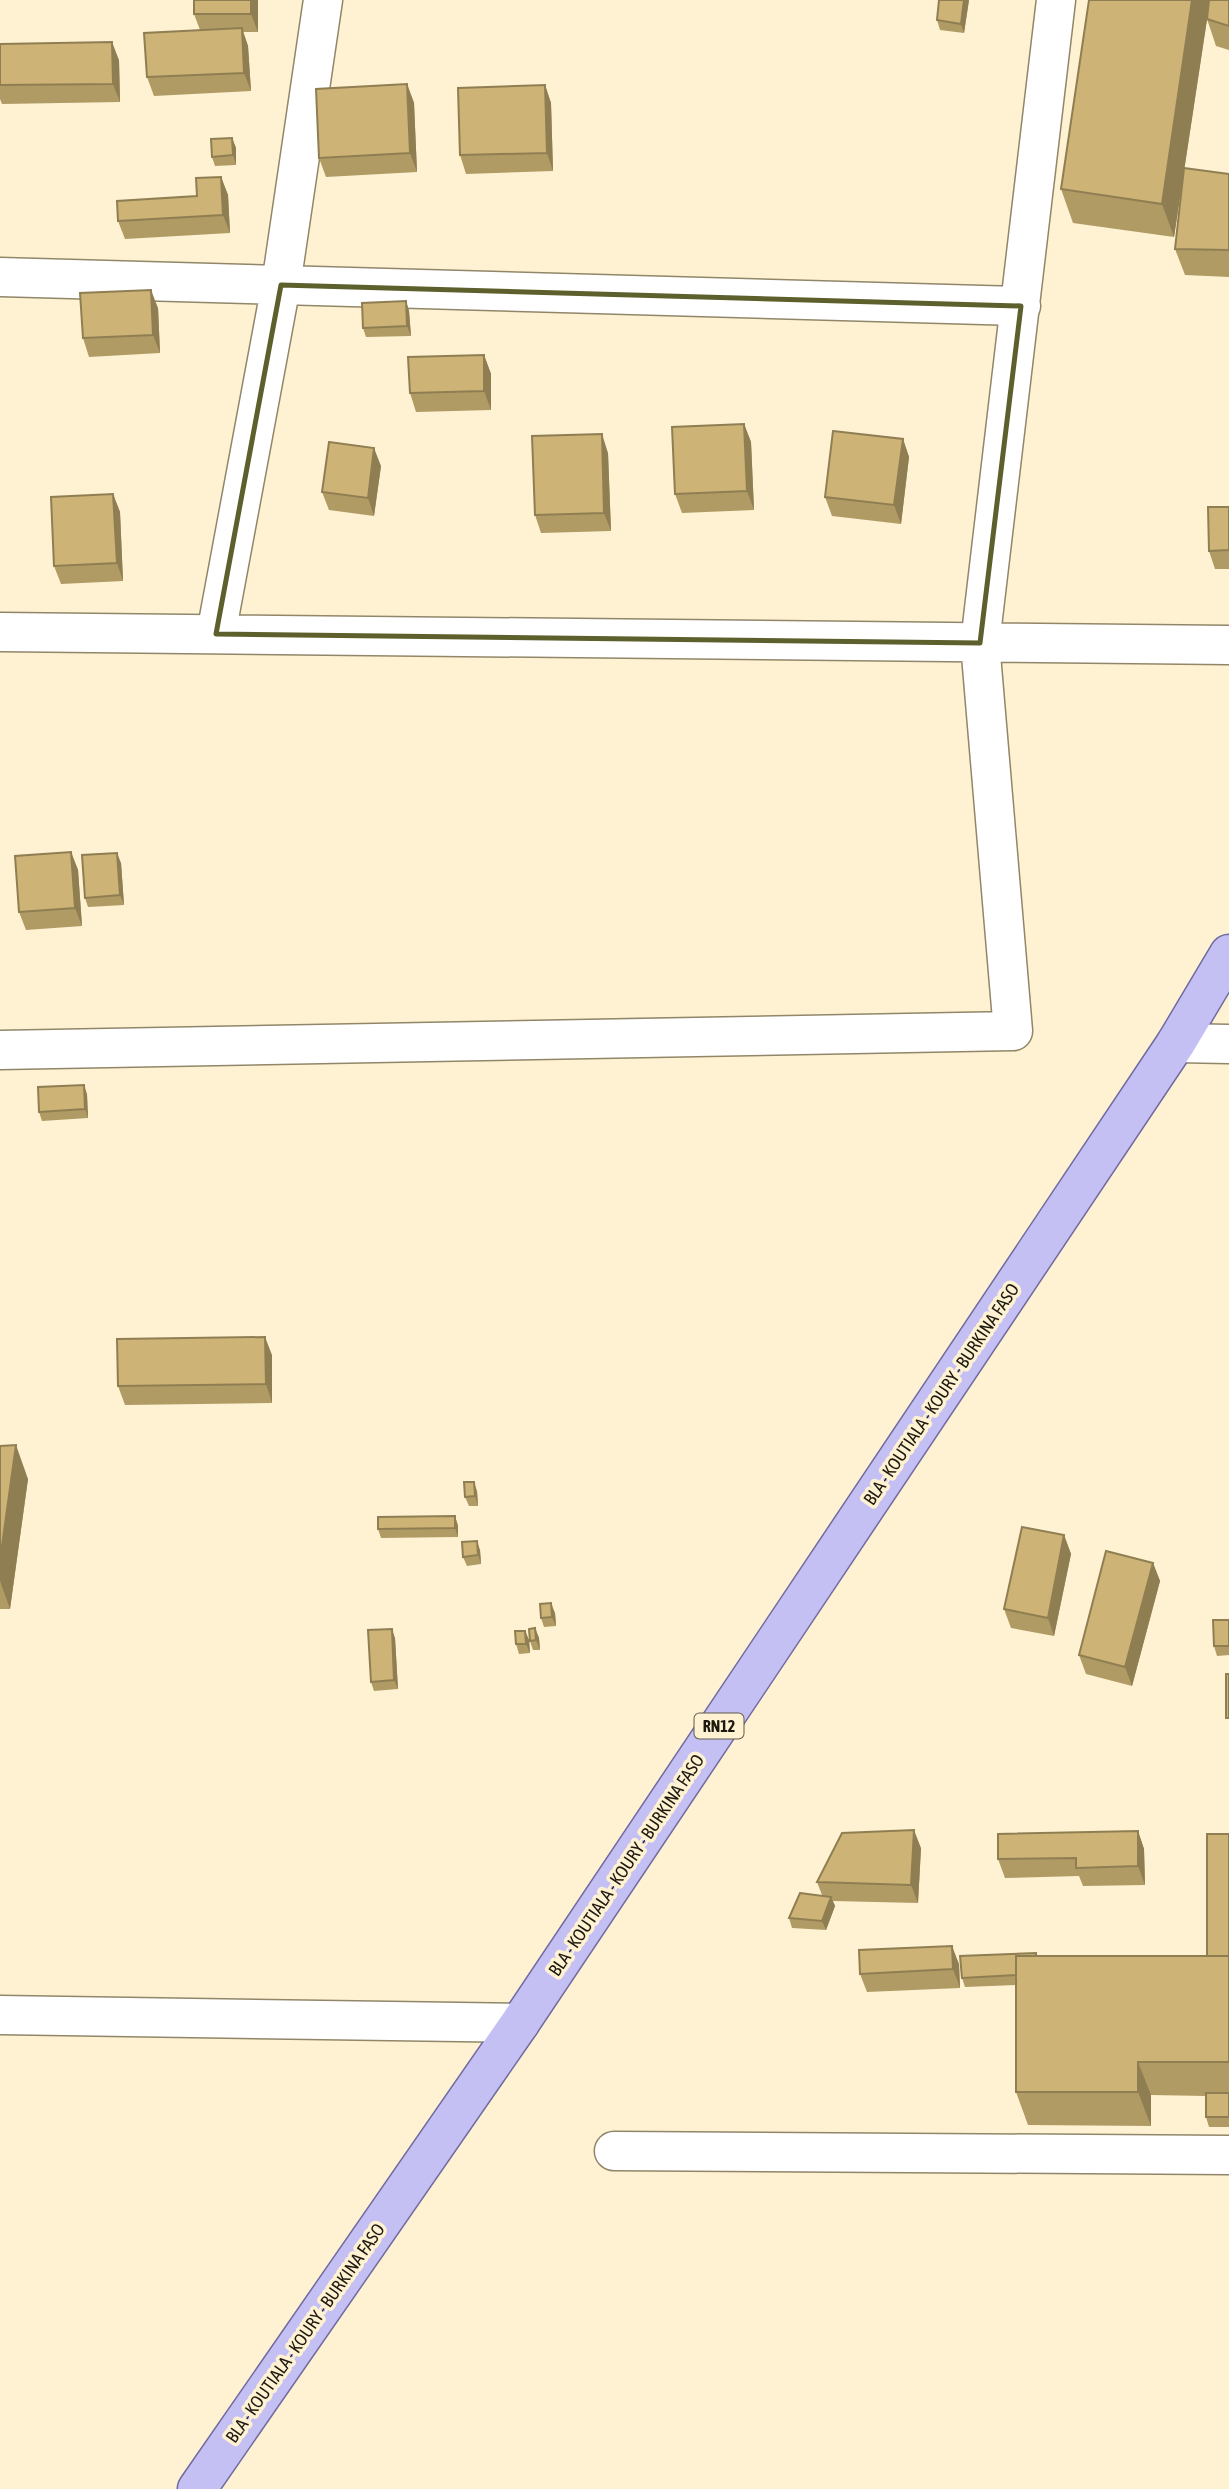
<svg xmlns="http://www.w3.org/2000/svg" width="1229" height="2489" font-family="'Asap Condensed',sans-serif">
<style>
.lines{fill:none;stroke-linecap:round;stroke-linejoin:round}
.minor-casing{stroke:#918669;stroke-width:41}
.major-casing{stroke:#706a9f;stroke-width:41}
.minor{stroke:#fff;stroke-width:38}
.major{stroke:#c4c0f4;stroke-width:38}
.wall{fill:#b09b65}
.shaded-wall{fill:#907e53}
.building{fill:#cdb476;stroke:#907e53;stroke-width:2}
.marked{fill:none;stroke:#5d5f2c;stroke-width:5;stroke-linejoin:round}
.labels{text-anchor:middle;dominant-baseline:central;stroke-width:7;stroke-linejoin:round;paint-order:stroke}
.shield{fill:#fef2d3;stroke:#605a49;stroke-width:2}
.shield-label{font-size:16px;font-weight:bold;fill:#1d190e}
.street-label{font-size:18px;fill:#1d190e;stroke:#fef2d3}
</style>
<rect width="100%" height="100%" fill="#fef2d3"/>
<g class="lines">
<defs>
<path id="minor" d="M0,277L1021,306
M0,632L1229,645
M216,634L281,285L323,0
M1176,1043L1229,1044
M0,1050L1013,1031L980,643L1056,0
M0,2015L520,2023
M614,2151L1229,2155"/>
<path id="major" d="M197,2489L520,2023L1176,1043L1229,954"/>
</defs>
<use href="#minor" class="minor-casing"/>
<use href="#major" class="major-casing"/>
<use href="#minor" class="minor"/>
<use href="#major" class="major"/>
</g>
<path class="wall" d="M258,0V32H243L248,46L251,91L154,96L147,77L200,30L194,14Z
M969,0L964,33L940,30L937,20Z
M1089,0H1229V50L1216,46L1207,19L1174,237L1073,223L1061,189Z
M0,44L119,60L120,102L2,104L0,99Z
M407,84L414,103L417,172L326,177L319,158Z
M545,85L551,103L553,171L466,174L460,155Z
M232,138L236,148V165L215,166L212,157Z
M1229,174V277L1185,275L1175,249Z
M221,177L228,195L230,233L125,239L118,221L197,196Z
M406,301L409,311L411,336L366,337L363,328Z
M158,308L160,353L89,357L83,338Z
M484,355L491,374V410L416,412L410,393Z
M744,424L751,442L754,510L682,513L675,494Z
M903,439L909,457L901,524L832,516L825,497Z
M608,453L611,531L541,533L535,515Z
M381,466L374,516L329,510L322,492Z
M113,494L120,512L123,581L61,584L54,566Z
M1229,507V569H1215L1209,551Z
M71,852L78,870L82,926L26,930L19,912Z
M121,863L124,905L88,907L85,898Z
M87,1094L88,1118L42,1121L39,1112Z
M272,1355V1403L125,1405L118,1386Z
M0,1446L28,1479L10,1609H0Z
M477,1491L478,1506H469L465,1497Z
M455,1516L458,1526V1537L381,1538L378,1529Z
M1064,1535L1071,1554L1054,1636L1011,1628L1004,1609Z
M480,1550L481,1564L467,1566L463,1557Z
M1153,1563L1160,1581L1132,1686L1086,1674L1079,1655Z
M555,1613L556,1626L544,1627L541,1618Z
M1229,1620V1655L1217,1656L1214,1646Z
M535,1628L539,1638L540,1650H533L530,1641Z
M525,1631L529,1640L530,1653L519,1654L516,1644Z
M395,1638L398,1689L374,1691L371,1682Z
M1138,1831L1144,1849L1145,1885L1083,1886L1079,1876L1005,1878L998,1859Z
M1229,1834V2127H1209L1206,2117V2096L1151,2095V2126L1028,2125L1016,2092V1985L965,1987L962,1978L1207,1956Z
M921,1848L918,1903L833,1901L835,1906L826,1930L792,1928L789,1918L822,1895L817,1882Z
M959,1964L960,1988L867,1992L860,1974Z"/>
<path class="shaded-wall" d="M251,0H258V32L251,14Z
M964,0H969L964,33L961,24Z
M1192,0H1210L1174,237L1162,204Z
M242,28L248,46L251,91L244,73Z
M112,42L119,60L120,102L113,84Z
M407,84L414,103L417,172L410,153Z
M545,85L551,103L553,171L547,153Z
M232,138L236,148V165L233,155Z
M221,177L228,195L230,233L223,215Z
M151,290L158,308L160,353L153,335Z
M406,301L409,311L411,336L407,326Z
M484,355L491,374V410L484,391Z
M744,424L751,442L754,510L747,491Z
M602,434L608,453L611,531L604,513Z
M903,439L909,457L901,524L894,505Z
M374,448L381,466L374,516L368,498Z
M113,494L120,512L123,581L117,563Z
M71,852L78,870L82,926L75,908Z
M117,853L121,863L124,905L120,895Z
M84,1085L87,1094L88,1118L85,1109Z
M265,1337L272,1355V1403L266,1384Z
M16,1445L28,1479L10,1609L0,1581V1560Z
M474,1482L477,1491L478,1506L475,1496Z
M455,1516L458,1526V1537L455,1528Z
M1064,1535L1071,1554L1054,1636L1048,1618Z
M477,1541L480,1550L481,1564L478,1555Z
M1153,1563L1160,1581L1132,1686L1125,1667Z
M551,1603L555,1613L556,1626L552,1617Z
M535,1628L539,1638L540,1650L536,1640Z
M392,1629L395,1638L398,1689L394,1680Z
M525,1631L529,1640L530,1653L526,1644Z
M914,1830L921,1848L918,1903L911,1885Z
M1138,1831L1144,1849L1145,1885L1138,1866Z
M831,1897L835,1906L826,1930L822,1921Z
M952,1946L959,1964L960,1988L953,1969Z
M1138,2062L1151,2095V2126L1138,2092Z"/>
<path class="building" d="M194,0H251V14H194Z
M939,0H964L961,24L937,20Z
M1089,0H1192L1162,204L1061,189Z
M1209,0H1229V26L1207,19Z
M242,28L244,73L147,77L144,33Z
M112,42L113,84L0,85V44Z
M407,84L410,153L319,158L316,89Z
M545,85L547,153L460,155L458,88Z
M232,138L233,155L212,157L211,139Z
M1184,168L1229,174V250L1175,249Z
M221,177L223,215L118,221L117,201L197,196L196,178Z
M151,290L153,335L83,338L80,293Z
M406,301L407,326L363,328L362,303Z
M484,355V391L410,393L408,357Z
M744,424L747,491L675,494L672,427Z
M833,431L903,439L894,505L825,497Z
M602,434L604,513L535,515L532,436Z
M329,442L374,448L368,498L322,492Z
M113,494L117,563L54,566L51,497Z
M1208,507H1229V550L1209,551Z
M71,852L75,908L19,912L15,856Z
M117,853L120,895L85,898L82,855Z
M84,1085L85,1109L39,1112L38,1087Z
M265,1337L266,1384L118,1386L117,1339Z
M16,1445L0,1560V1446Z
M464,1482H474L475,1496L465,1497Z
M455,1516V1528L378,1529V1517Z
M1022,1527L1064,1535L1048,1618L1004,1609Z
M477,1541L478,1555L463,1557L462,1542Z
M1106,1551L1153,1563L1125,1667L1079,1655Z
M551,1603L552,1617L541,1618L540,1604Z
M1213,1620H1229V1646H1214Z
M535,1628L536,1640L530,1641L529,1629Z
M392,1629L394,1680L371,1682L368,1630Z
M515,1631H525L526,1644H516Z
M1226,1674H1229V1718H1226Z
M914,1830L911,1885L817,1882L842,1833Z
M1138,1831V1866L1076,1868V1858L998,1859V1834Z
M1207,1834H1229V1956H1207Z
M800,1893L831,1897L822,1921L789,1918Z
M952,1946L953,1969L860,1974L859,1950Z
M1036,1953V1956H1016V1975L962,1978L960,1956Z
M1016,1956H1229V2062H1138V2092H1016Z
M1206,2093H1229V2117H1206Z"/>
<path class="marked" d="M281,285L1021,306L980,643L216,634Z"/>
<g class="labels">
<rect class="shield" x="694.5" y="1713.5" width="49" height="25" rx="5"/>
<g class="shield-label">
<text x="719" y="1726">RN12</text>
</g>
<g class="street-label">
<text transform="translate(941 1394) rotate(-56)">BLA - KOUTIALA - KOURY - BURKINA FASO</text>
<text transform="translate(626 1865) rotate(-56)">BLA - KOUTIALA - KOURY - BURKINA FASO</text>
<text transform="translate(305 2333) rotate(-55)">BLA - KOUTIALA - KOURY - BURKINA FASO</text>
</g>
</g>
</svg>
